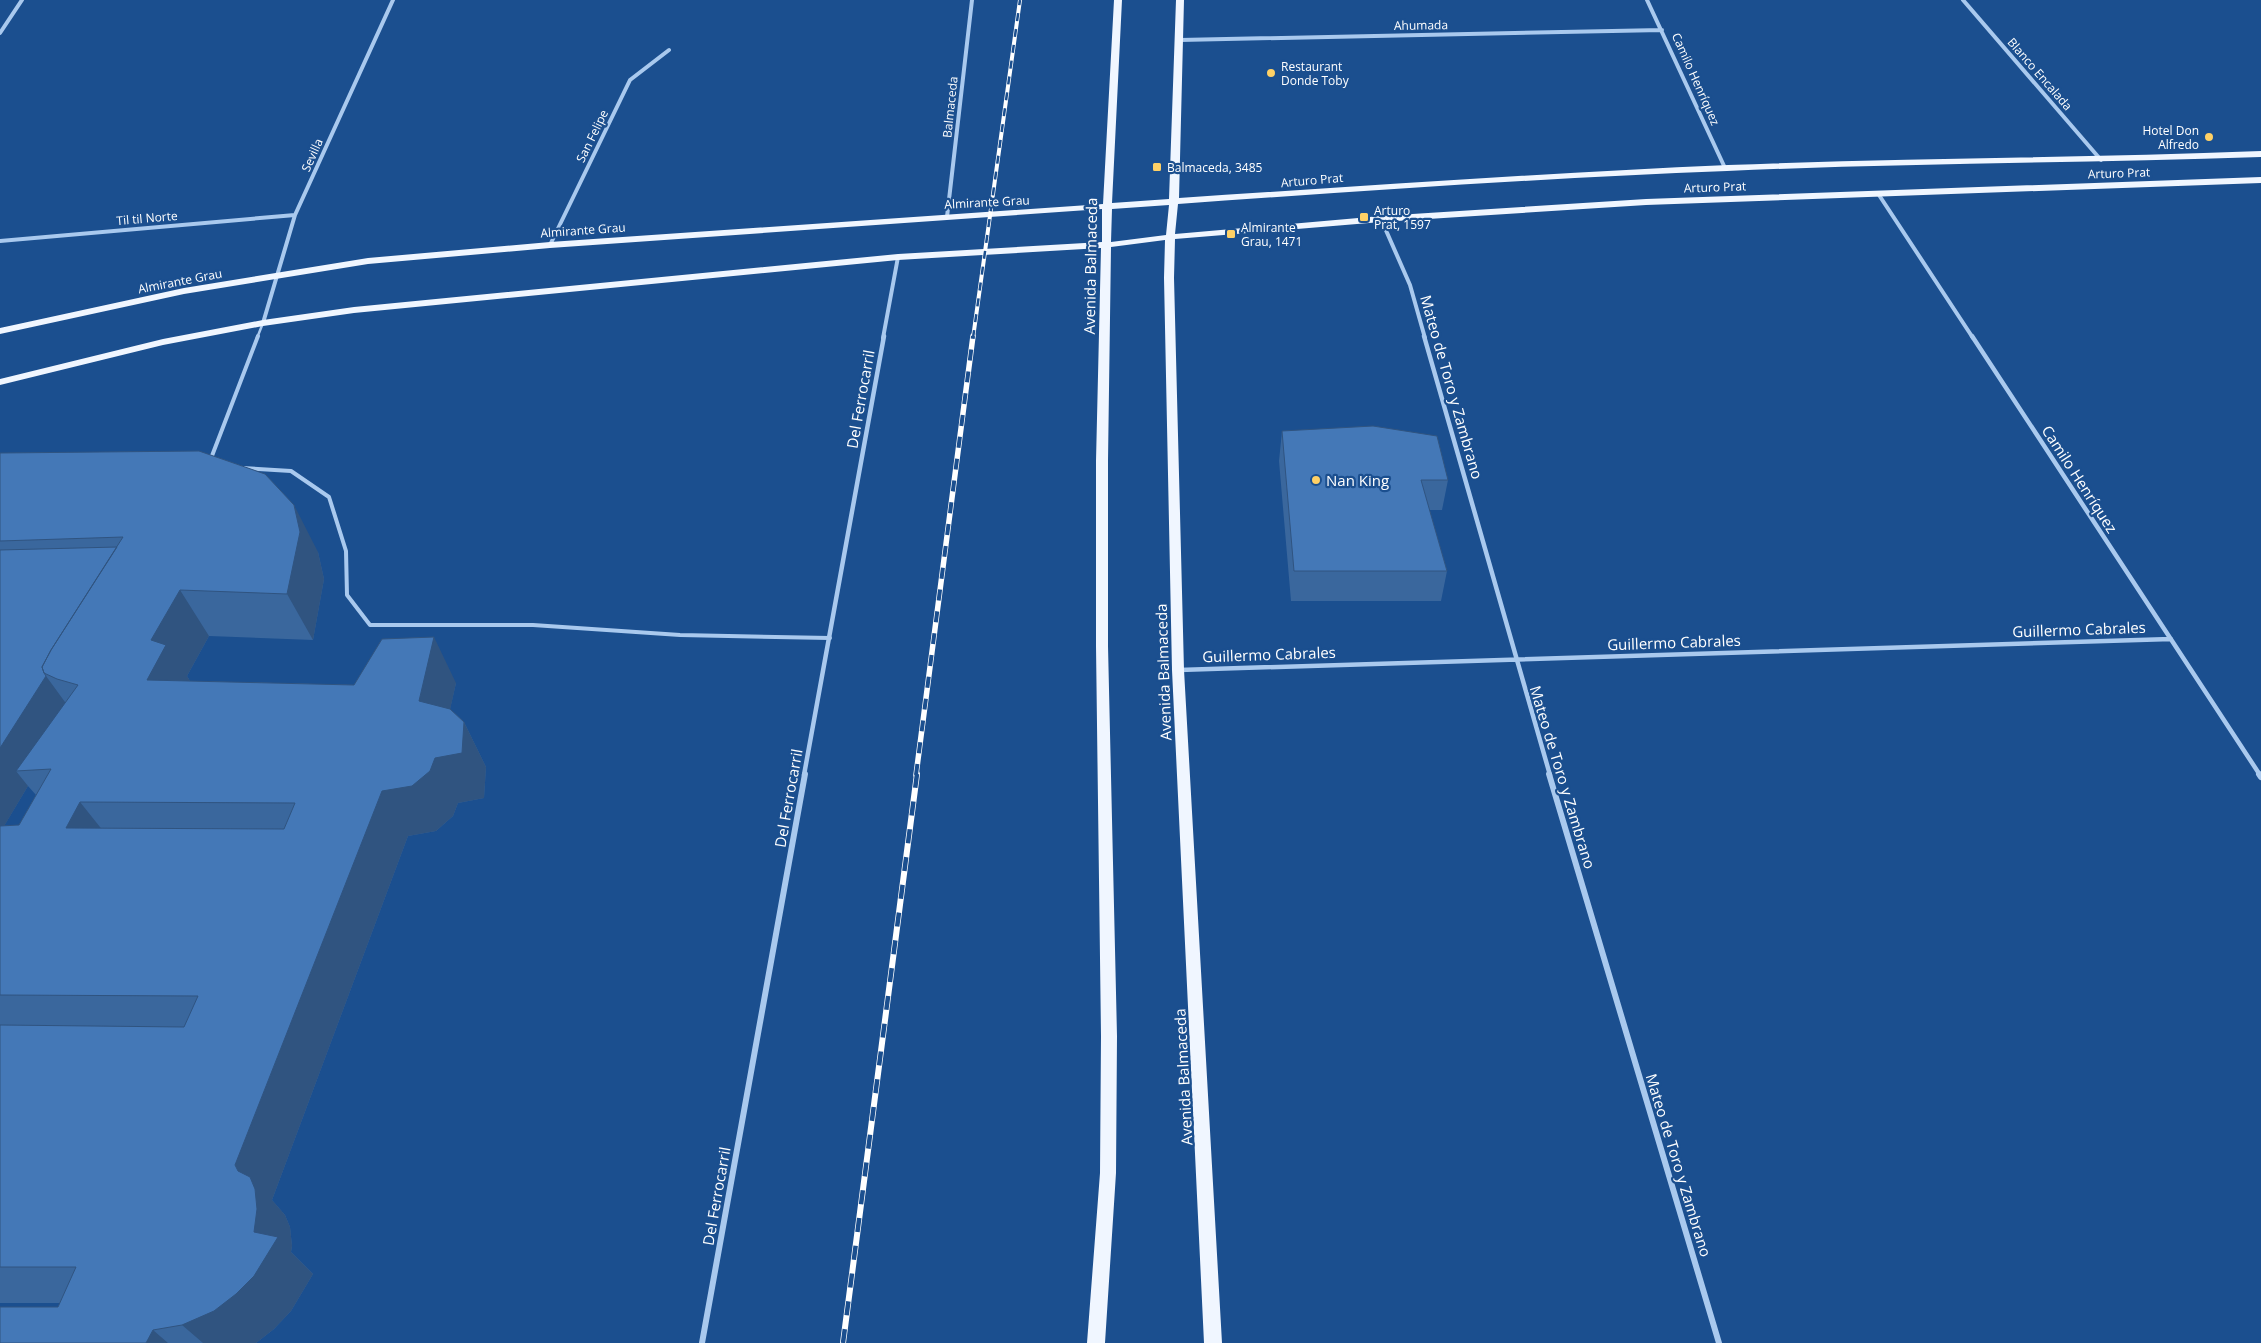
<svg xmlns="http://www.w3.org/2000/svg" width="2261" height="1343" font-family="'Open Sans',sans-serif">
<style>
.lines{fill:none;stroke-linecap:round;stroke-linejoin:round}
.service-far1{stroke:#a9c9ee;stroke-width:2.5}
.service{stroke:#a9c9ee;stroke-width:4}
.minor-far2{stroke:#a9c9ee;stroke-width:4}
.minor-far1{stroke:#a9c9ee;stroke-width:4.5}
.minor{stroke:#a9c9ee;stroke-width:6}
.primary{fill:#f0f6ff;fill-rule:evenodd}
.rail-far2-casing{stroke:#fff;stroke-width:4}
.rail-far1-casing{stroke:#fff;stroke-width:5.5}
.rail-casing{stroke:#fff;stroke-width:6}
.rail-far2{stroke:#1b4f8f;stroke-width:2.5;stroke-dasharray:8;stroke-linecap:butt}
.rail-far1{stroke:#1b4f8f;stroke-width:4;stroke-dasharray:11;stroke-linecap:butt}
.rail{stroke:#1b4f8f;stroke-width:4.5;stroke-dasharray:14;stroke-linecap:butt}
.wall{fill:#3a679d;fill-rule:evenodd}
.shaded-wall{fill:#305480}
.building{fill:#4478b7;stroke:#305480;fill-rule:evenodd}
.poi-dot{fill:#ffd166;stroke:#1b4f8f;stroke-width:2}
.labels{text-anchor:middle;dominant-baseline:central;stroke-width:4.5;stroke-linejoin:round;paint-order:stroke}
.far-street-label{font-size:12px;fill:#fff;stroke:#1b4f8f}
.far-poi-label{font-size:12px;fill:#fff;stroke:#1b4f8f;text-anchor:start}
.street-label{font-size:15px;fill:#fff;stroke:#1b4f8f}
.poi-label{font-size:15px;fill:#fff;stroke:#1b4f8f;text-anchor:start}
</style>
<rect width="100%" height="100%" fill="#1b4f8f"/>
<g class="lines">
<path class="service-far1" d="M257,338L263,323"/>
<path class="service" d="M210,461L258,336
M242,468L291,471L329,497L346,551L347,595L370,625H533L680,635L830,638"/>
<path class="minor-far2" d="M1647,0L1725,168
M1963,0L2101,160
M0,33L22,0
M1180,40L1662,30
M1879,195L1973,338
M947,217L972,0
M1381,219L1410,285L1425,338
M0,241L295,215
M550,245L630,80L669,50
M263,323L295,215L393,0
M883,338L898,257"/>
<path class="minor-far1" d="M1424,336L1550,775
M1972,336L2260,775
M1179,670L2171,639
M804,775L884,336"/>
<path class="minor" d="M1549,774L1719,1343
M2259,774L2261,777
M702,1343L805,774"/>
<path class="primary" d="M1114,0H1122L1112,203L1169,199L1176,0H1184L1179,198C1361,186 1545,173 1728,165C1905,158 2083,158 2261,151V157C2083,163 1905,163 1727,171C1544,178 1361,191 1178,204L1175,234L1381,216L1646,199L2261,177V183L1646,205L1381,222L1175,239L1174,278L1184,670L1222,1343H1204L1172,670L1164,278L1165,240L1111,247L1108,461V646L1117,1036L1116,1173L1105,1343H1087L1100,1173L1101,1036L1096,646V461L1101,248L898,260L354,313L263,326L163,345L0,385V379L163,339L263,320L354,307L898,254L1102,242V209L550,248L368,264L184,294L0,334V328L184,288L368,258L550,242L1103,204ZM1169,205L1166,235L1111,242L1112,209Z"/>
<defs>
<path id="rail-far2" d="M973,338L1020,0"/>
<path id="rail-far1" d="M916,775L973,336"/>
<path id="rail" d="M843,1343L917,774"/>
</defs>
<use href="#rail-far2" class="rail-far2-casing"/>
<use href="#rail-far1" class="rail-far1-casing"/>
<use href="#rail" class="rail-casing"/>
<use href="#rail-far2" class="rail-far2"/>
<use href="#rail-far1" class="rail-far1"/>
<use href="#rail" class="rail"/>
</g>
<path class="wall" d="M1282,431L1448,480L1442,510H1429L1447,571L1441,601H1291L1279,461Z
M0,453L318,552L324,579L313,640L209,636L187,676L190,681L354,685L456,683L450,709L464,722L486,767L484,798L458,803L453,816L436,831L408,836L272,1200L285,1215L290,1227L292,1246L291,1252L313,1274L291,1311L274,1329L256,1343H0L58,1307L60,1303H0ZM28,786L36,795L19,825L4,826Z"/>
<path class="shaded-wall" d="M294,505L318,552L324,579L313,640L287,594Z
M180,590L209,636L187,676L196,691L147,680L151,640Z
M434,637L456,683L442,746L419,701Z
M46,676L73,713L16,771L28,786L0,833V748Z
M464,722L486,767L484,798L458,803L453,816L436,831L408,836L272,1200L285,1215L290,1227L292,1246L291,1252L313,1274L291,1311L274,1329L256,1343H203L182,1325L254,1232L238,1171L235,1165L382,791L435,758Z
M80,802L116,847L66,828Z
M153,1330L168,1343H146Z"/>
<path class="building" d="M1373,426L1437,436L1448,480H1421L1447,571H1294L1282,431Z
M199,451L265,474L294,505L300,532L287,594L180,590L151,640L166,645L147,680L354,685L382,639L434,637L419,701L450,709L464,722L462,753L435,758L430,771L412,786L382,791L235,1165L238,1171L250,1177L255,1189L257,1209L254,1232L278,1237L254,1276L236,1294L214,1311L182,1325L153,1330L146,1343H0V1307H58L76,1267H0V1025L184,1027L198,996L0,995V826L19,825L51,769L16,771L78,685L57,679L44,673L42,667L51,650L123,537L0,541V453ZM80,802L295,803L284,829L66,828Z
M117,547L51,650L42,667L44,673L46,676L0,748V550Z"/>
<g class="poi-dot">
<circle cx="1271" cy="73" r="5"/>
<circle cx="2209" cy="137" r="5"/>
<rect x="1152" y="162" width="10" height="10" rx="2.5"/>
<rect x="1359" y="212" width="10" height="10" rx="2.5"/>
<rect x="1226" y="229" width="10" height="10" rx="2.5"/>
<circle cx="1316" cy="480" r="5"/>
</g>
<g class="labels">
<g class="far-street-label">
<text transform="translate(1421 25) rotate(-1)">Ahumada</text>
<text transform="translate(2040 74) rotate(49)">Blanco Encalada</text>
<text transform="translate(1696 79) rotate(66)">Camilo Henríquez</text>
<text transform="translate(950 107) rotate(-84)">Balmaceda</text>
<text transform="translate(592 136) rotate(-64)">San Felipe</text>
<text transform="translate(312 155) rotate(-66)">Sevilla</text>
<text transform="translate(2119 173) rotate(-2)">Arturo Prat</text>
<text transform="translate(1312 180) rotate(-5)">Arturo Prat</text>
<text transform="translate(1715 187) rotate(-2)">Arturo Prat</text>
<text transform="translate(987 202) rotate(-3)">Almirante Grau</text>
<text transform="translate(147 218) rotate(-5)">Til til Norte</text>
<text transform="translate(583 230) rotate(-4)">Almirante Grau</text>
<text transform="translate(180 281) rotate(-11)">Almirante Grau</text>
</g>
<g class="far-poi-label">
<text x="1281" y="66">Restaurant<tspan x="1281" dy="14">Donde Toby</tspan></text>
<text x="2199" y="130" text-anchor="end">Hotel Don<tspan x="2199" dy="14">Alfredo</tspan></text>
<text x="1167" y="167">Balmaceda, 3485</text>
<text x="1374" y="210">Arturo<tspan x="1374" dy="14">Prat, 1597</tspan></text>
<text x="1241" y="227">Almirante<tspan x="1241" dy="14">Grau, 1471</tspan></text>
</g>
<g class="street-label">
<text transform="translate(1090 266) rotate(-89)">Avenida Balmaceda</text>
<text transform="translate(1452 387) rotate(74)">Mateo de Toro y Zambrano</text>
<text transform="translate(860 399) rotate(-80)">Del Ferrocarril</text>
<text transform="translate(2080 479) rotate(57)">Camilo Henríquez</text>
<text transform="translate(2079 629) rotate(-2)">Guillermo Cabrales</text>
<text transform="translate(1674 642) rotate(-2)">Guillermo Cabrales</text>
<text transform="translate(1269 654) rotate(-2)">Guillermo Cabrales</text>
<text transform="translate(1163 672) rotate(-92)">Avenida Balmaceda</text>
<text transform="translate(1563 777) rotate(73)">Mateo de Toro y Zambrano</text>
<text transform="translate(788 798) rotate(-80)">Del Ferrocarril</text>
<text transform="translate(1183 1077) rotate(-93)">Avenida Balmaceda</text>
<text transform="translate(1679 1165) rotate(73)">Mateo de Toro y Zambrano</text>
<text transform="translate(716 1196) rotate(-80)">Del Ferrocarril</text>
</g>
<g class="poi-label">
<text x="1326" y="480">Nan King</text>
</g>
</g>
</svg>
